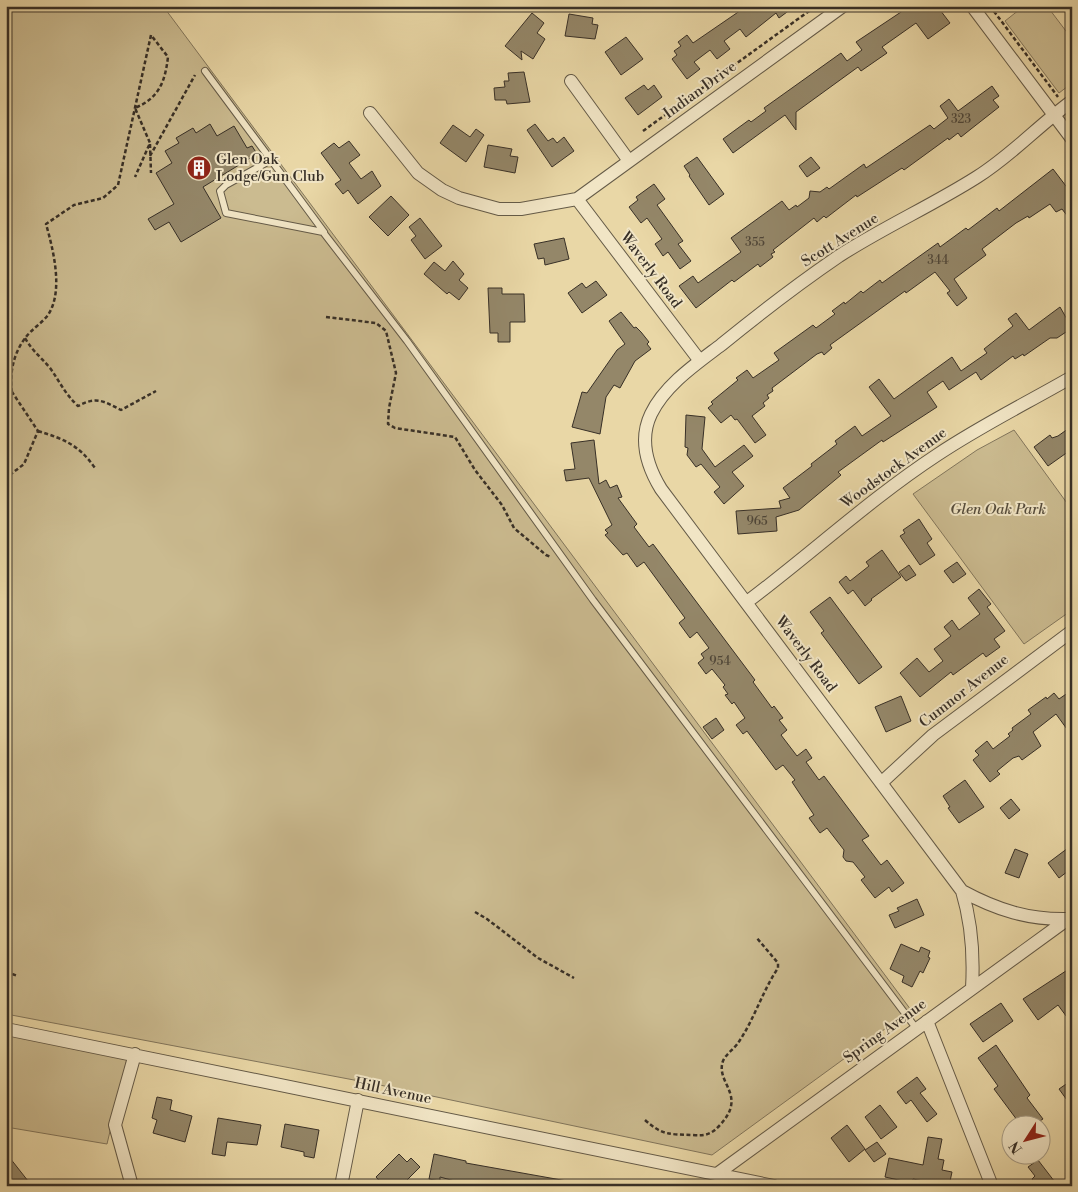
<svg xmlns="http://www.w3.org/2000/svg" width="1078" height="1192" font-family="'Libre Bodoni',serif">
<style>
.green{fill:#cbbb90;stroke:#82765c}
.building{fill:#948769;stroke:#383027}
.lines{fill:none;stroke-linecap:round;stroke-linejoin:round}
.lane-casing{stroke:#645a47;stroke-width:8}
.street-casing{stroke:#645a47;stroke-width:14}
.path{stroke:#383027;stroke-width:2.5;stroke-dasharray:4 2.5;stroke-linecap:butt}
.lane{stroke:#f1e5c5;stroke-width:6}
.street{stroke:#f1e5c5;stroke-width:12}
.labels{text-anchor:middle;dominant-baseline:central;stroke-width:4;stroke-linejoin:round;paint-order:stroke}
.number-label{font-size:12px;fill:#4f4638}
.street-label{font-size:15px;fill:#383027;stroke:#f1e5c5}
.poi-label{font-size:15px;fill:#383027;stroke:#f1e5c5;text-anchor:start}
.park-label{font-size:15px;font-style:italic;fill:#554c3c;stroke:#f1e5c5}
</style>
<rect width="100%" height="100%" fill="#e9d7a6"/>
<filter id="stains"><feTurbulence type="fractalNoise" baseFrequency=".004" numOctaves="4"/><feColorMatrix values="0 0 0 0 .2 0 0 0 0 .09 0 0 0 0 .02 0 0 0 .5 -.17"/></filter>
<radialGradient id="worn" r=".72"><stop offset=".6" stop-color="#630" stop-opacity="0"/><stop offset="1" stop-color="#630" stop-opacity=".3"/></radialGradient>
<path class="green" d="M6,6H163L911,1010L712,1155L375,1084L6,1014Z
M1024,6H1047L1072,39V83L1059,93L1005,21Z
M1014,430L1072,510V610L1024,644L913,494L977,450Z
M6,1034L127,1059L107,1144L6,1127Z"/>
<path class="building" d="M747,6H795L779,18L776,13L746,37L740,29L724,41L730,49L717,59L710,50L694,62L700,69L687,79L672,59L677,55L674,51L681,46L678,42L687,35L693,43Z
M910,6H937L950,23L928,39L916,23L882,47L887,53L861,71L858,67L796,112V130L785,115L733,153L723,139L749,120L751,122L766,111L764,108L841,53L847,61L862,50L856,42Z
M532,13L544,23L537,33L545,39L533,59L521,51L522,60L505,46Z
M569,14L593,18L592,24L598,25L595,39L565,36Z
M626,37L643,59L621,75L605,52Z
M524,72L530,102L507,104L506,100H495L494,88L505,87L504,81H509L508,73Z
M644,85L648,90L654,85L662,97L638,115L625,98Z
M992,86L999,96L993,100L999,107L971,129L961,137L958,133L949,140L948,138L904,170L902,168L857,197L856,195L826,218L824,216L817,222L814,218L773,250L775,252L771,254L773,257L760,267L758,264L734,282L732,280L696,308L679,286L693,276L698,283L741,252L731,238L782,201L789,210L796,205L797,207L809,198L810,191L820,192L827,187L829,189L864,164L866,168L930,125L934,129L948,118L940,106L949,99L958,111Z
M210,124L217,136L234,126L247,148L252,146L257,154L203,187L221,218L181,242L169,222L155,230L148,219L174,204L156,173L172,163L165,151L179,143L176,138L193,128L196,133Z
M535,124L548,141L553,138L557,143L564,137L574,151L552,167L527,130Z
M453,125L470,137L476,129L484,135L466,162L440,143Z
M349,141L360,155L349,163L361,179L372,171L381,186L358,204L348,190L343,194L335,184L341,180L321,153L334,143L339,148Z
M488,145L512,149L510,156L518,157L515,173L484,167Z
M697,157L724,194L709,205L689,176L690,175L684,166Z
M811,157L820,168L807,177L799,166Z
M1053,169L1072,194V222L1062,209L1056,212L1050,204L1029,218L1028,216L1016,223L982,249L986,255L954,279L967,298L957,306L947,293L950,291L935,272L906,293L905,291L830,345L832,348L824,355L822,352L817,354L772,388L773,391L767,395L769,398L763,403L765,406L752,416L766,435L755,443L737,419L735,420L731,415L721,423L708,408L713,404L711,402L738,380L736,378L747,370L753,378L779,360L774,353L813,325L816,328L835,314L832,311L844,302L845,304L861,291L863,293L880,280L882,283L938,243L940,247L966,228L968,230L997,208L999,211Z
M654,184L665,199L657,205L683,241L678,244L691,261L680,269L668,252L663,256L655,244L662,239L647,218L641,223L629,207L638,200L636,197Z
M391,196L409,215L388,236L369,217Z
M420,218L442,246L425,259L411,240L416,236L409,227Z
M564,238L569,259L545,265L544,258L538,259L534,244Z
M453,261L464,274L459,280L468,288L459,300L449,292L447,294L424,274L434,262L445,271Z
M596,281L607,295L582,313L568,293L582,283L586,288Z
M488,288H502V294H524L525,322H510V342H498V333H490Z
M1060,307L1072,328L1057,338H1050L1024,356L1023,354L1015,359L1013,356L981,380L976,372L949,390L943,381L927,392L937,407L883,442L882,440L838,472L841,475L799,510L776,517L777,531L738,534L736,511L781,508L779,501L790,498L783,488L812,466L811,464L837,444L835,441L855,426L862,436L891,416L869,387L879,379L894,399L952,357L961,371L987,353L984,349L1013,326L1008,319L1016,313L1029,330Z
M621,312L634,328L636,327L641,332L649,342L647,344L651,349L635,361L620,388L614,385L606,397L600,434L572,427L582,392L587,393L617,350L625,344L609,321Z
M686,415L705,417L702,449L715,467L744,445L753,456L732,472L744,486L724,504L714,492L720,487L701,464L696,467L687,455L688,448L685,447Z
M1072,426V449L1048,466L1034,447L1050,435L1052,438L1058,436Z
M594,440L599,484L606,480L610,488L617,485L622,497L618,498L637,524L634,527L649,547L653,544L755,680L753,682L772,708L774,706L783,718L779,720L787,730L781,735L797,756L806,749L812,758L806,762L819,780L824,776L869,836L862,840L881,865L887,860L904,883L892,892L889,887L875,898L861,880L865,877L853,862L846,861L843,857L844,850L827,828L820,833L809,818L814,815L792,782L795,780L783,765L776,770L747,731L743,734L736,725L745,718L734,702L732,704L725,695L728,694L723,687L725,685L712,669L706,674L698,663L704,658L701,654L709,648L697,632L690,638L679,623L685,618L644,562L637,567L627,553L623,555L605,535L608,533L605,530L612,525L589,478L566,481L564,470L575,469L571,443Z
M919,519L932,539L927,543L935,555L920,565L900,536L905,533L903,530Z
M882,550L901,577L871,599L872,600L865,606L853,590L848,594L839,582L846,576L850,581L869,566L866,562Z
M957,562L966,574L953,583L944,571Z
M909,565L916,575L906,581L899,572Z
M979,589L991,604L987,607L1005,631L994,639L1000,647L986,657L983,653L953,675L951,672L920,697L900,673L917,658L929,672L943,661L934,649L951,636L944,627L952,620L959,630L980,614L968,598Z
M830,597L882,667L859,684L821,633L824,631L810,612Z
M1072,690V736L1056,714L1033,732L1041,746L1022,760L1019,756L1013,758L997,771L1000,774L990,782L973,760L979,755L975,751L987,741L993,749L1010,736L1008,734L1013,730L1012,728L1031,714L1028,710L1046,697L1047,699L1054,693L1059,699Z
M901,696L911,721L886,732L875,707Z
M716,718L724,730L712,739L703,727Z
M965,780L984,807L959,823L948,808L950,807L943,796Z
M1011,799L1020,810L1009,819L1000,808Z
M1072,845V868L1059,878L1048,863Z
M1015,849L1028,854L1019,878L1005,873Z
M917,899L924,915L895,928L889,915L899,911L897,908Z
M901,944L919,952L921,947L930,951L928,957L930,958L923,973L920,971L912,987L902,982L904,976L890,969Z
M1072,967V1024L1058,1005L1038,1020L1023,999Z
M1001,1003L1013,1021L983,1042L970,1024Z
M996,1045L1030,1095L1027,1098L1043,1119L1035,1124H1020L994,1089L998,1086L978,1058Z
M917,1077L926,1089L920,1093L937,1114L927,1122L911,1100L906,1104L897,1092Z
M1072,1080V1107L1059,1089Z
M157,1097L172,1100L170,1110L192,1116L185,1142L153,1133L157,1120L152,1118Z
M880,1105L897,1127L881,1139L865,1117Z
M218,1118L261,1125L257,1145L227,1142L225,1156L212,1154Z
M285,1124L319,1130L314,1158L304,1156V1152L281,1147Z
M847,1125L865,1149L849,1162L831,1138Z
M928,1137L942,1139L938,1159L944,1160L942,1170L952,1172L949,1186L913,1179L912,1183L885,1177L889,1158L923,1165Z
M877,1142L886,1154L874,1162L865,1150Z
M6,1153L32,1186H6Z
M399,1154L407,1162L411,1158L420,1167L401,1186H384L376,1177Z
M434,1154L466,1161V1163L567,1181V1186H473L440,1177V1181L429,1179Z
M1038,1160L1058,1186H1037L1032,1179L1035,1176L1028,1167Z"/>
<g class="lines">
<defs>
<path id="lane" d="M205,71L271,160
M324,232L271,160L226,185L220,191L226,213L323,232L407,341L593,600L916,1028"/>
<path id="street" d="M972,6L1072,139
M571,81L629,161
M370,113L418,173L442,190L459,198L499,209H521L577,199L843,6
M577,199L700,361
M747,602C811,554 870,499 937,455C980,426 1027,403 1072,377
M881,783L933,735L1072,631
M962,891C972,924 974,954 972,988
M1068,919C1029,920 997,910 962,891L661,489C647,466 639,439 651,414C665,385 696,364 721,345C759,314 798,284 839,256C884,227 933,205 977,177C1012,155 1039,125 1072,101
M927,1021L992,1186
M6,1029L774,1186
M717,1174L1068,919
M132,1186L115,1125L135,1054
M341,1186L358,1100"/>
</defs>
<use href="#lane" class="lane-casing"/>
<use href="#street" class="street-casing"/>
<path class="path" d="M990,6L1058,97
M643,131L816,6
M150,144L151,173
M150,156L195,75
M326,317L376,323L386,331L396,373L389,408L388,424L395,428L455,437L475,470L502,505L514,528L546,555L551,557
M25,338C33,352 41,357 50,368C60,382 65,394 78,406C97,396 103,401 121,410L156,391
M6,388L12,392L38,431L24,464L6,478
M12,392C9,373 14,352 26,337C32,329 42,323 48,315C64,291 53,249 46,224L74,205L103,198L118,185L151,35L168,57C165,82 159,98 135,108L150,143L135,177
M38,431C64,439 79,445 95,468
M475,912L487,919L538,958L574,978
M6,972L18,976
M645,1120C663,1136 670,1134 693,1135C706,1136 712,1134 720,1125C748,1095 715,1083 723,1061C726,1054 734,1049 738,1043C754,1020 762,992 778,968V963L756,937"/>
<use href="#lane" class="lane"/>
<use href="#street" class="street"/>
</g>
<defs>
<symbol id="building-disc" viewBox="-11 -11 22 22"><circle r="9.5" fill="#8f2418" stroke="#f1e5c5"/><path d="M-4-6H4V6H1V3H-1V6H-4ZM-2.5-4.3h1.7v1.8h-1.7ZM.8-4.3h1.7v1.8H.8ZM-2.5-1h1.7V.8h-1.7ZM.8-1h1.7V.8H.8Z" fill="#fff"/></symbol>
</defs>
<g fill-rule="evenodd">
<use href="#building-disc" x="185" y="154" width="28" height="28"/>
</g>
<g class="labels">
<g class="number-label">
<text x="961" y="119">323</text>
<text x="755" y="242">355</text>
<text x="938" y="260">344</text>
<text x="757" y="521">965</text>
<text x="720" y="661">954</text>
</g>
<g class="street-label">
<text transform="translate(700 90) rotate(-36)">Indian Drive</text>
<text transform="translate(840 240) rotate(-32)">Scott Avenue</text>
<text transform="translate(651 270) rotate(53)">Waverly Road</text>
<text transform="translate(894 468) rotate(-36)">Woodstock Avenue</text>
<text transform="translate(806 654) rotate(53)">Waverly Road</text>
<text transform="translate(964 691) rotate(-38)">Cumnor Avenue</text>
<text transform="translate(885 1031) rotate(-36)">Spring Avenue</text>
<text transform="translate(393 1091) rotate(12)">Hill Avenue</text>
</g>
<g class="poi-label">
<text x="216" y="159">Glen Oak<tspan x="216" dy="17">Lodge/Gun Club</tspan></text>
</g>
<g class="park-label">
<text x="998" y="509">Glen Oak Park</text>
</g>
</g>
<rect width="1078" height="1192" fill="none" stroke="#e9d7a6" stroke-width="25"/>
<rect x="8" y="8" width="1063" height="1177" fill="none" stroke="#383027" stroke-width="2.5"/>
<rect x="12" y="12" width="1053" height="1167" fill="none" stroke="#383027"/>
<g transform="translate(1026 1140) rotate(234)"><circle r="24" fill="#f1e5c5" stroke="#a79d86"/>
<path d="M0-4L9 19L0 12L-9 19Z" fill="#8f2418"/>
<text y="-8" font-size="14" font-weight="bold" text-anchor="middle" fill="#383027">N</text>
</g>
<rect width="100%" height="100%" filter="url(#stains)"/>
<rect width="100%" height="100%" fill="url(#worn)"/>
</svg>
